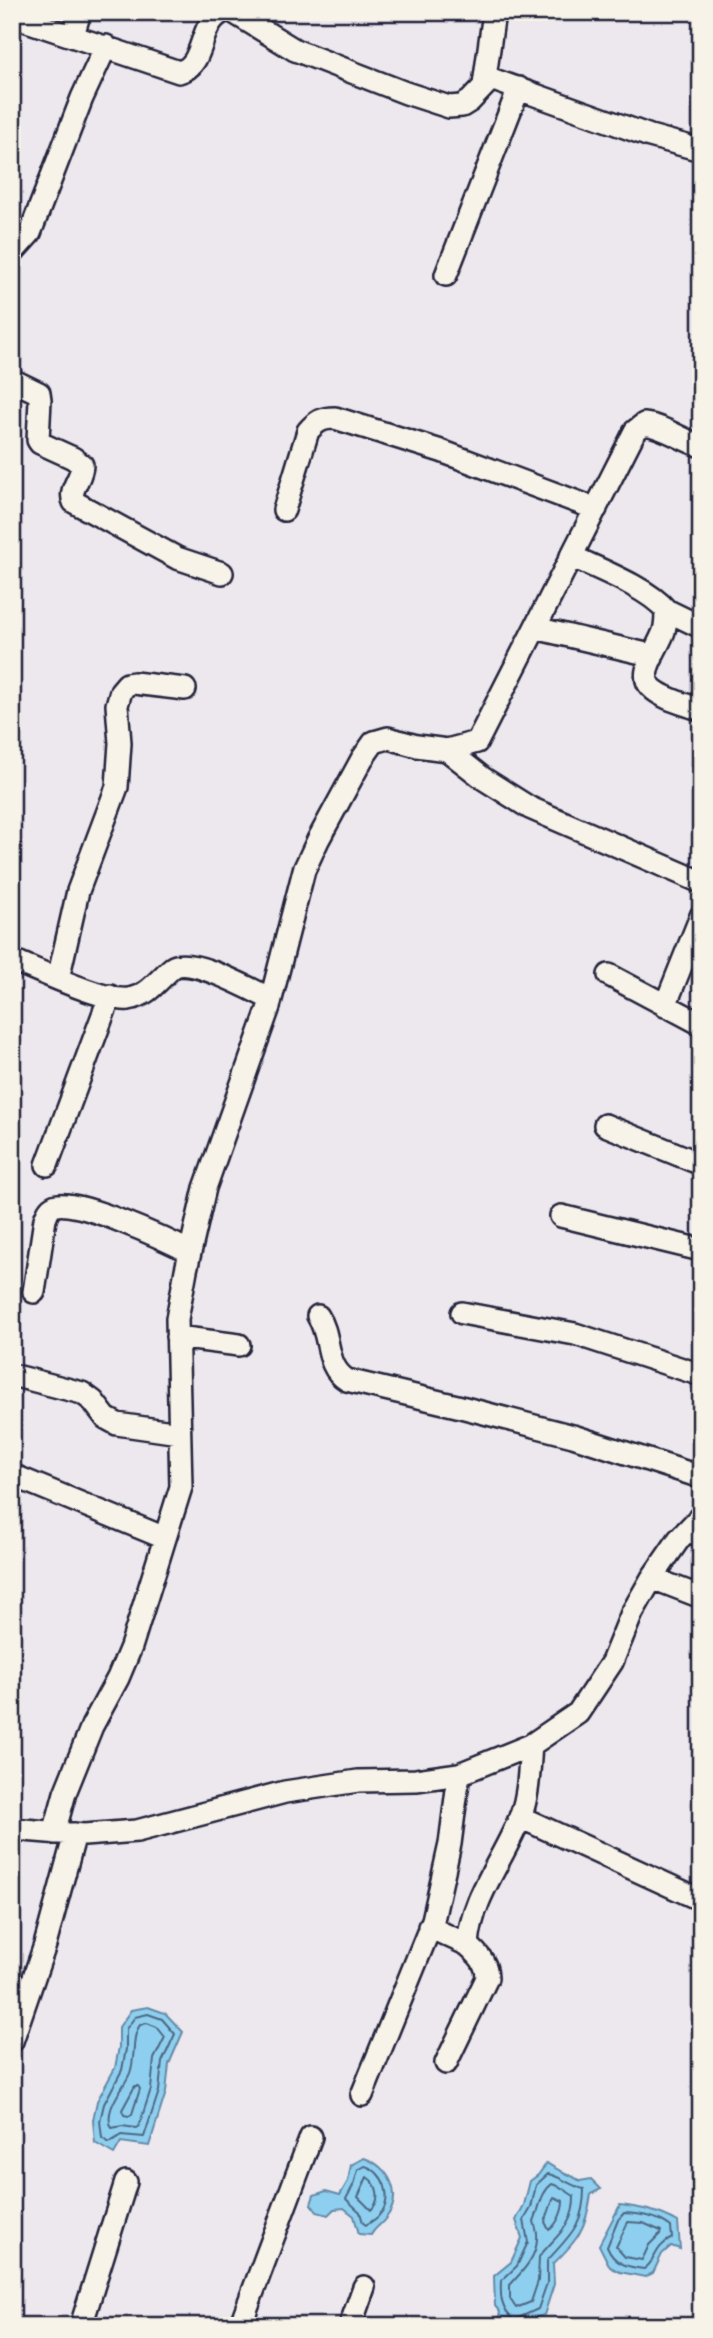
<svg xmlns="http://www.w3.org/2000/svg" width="713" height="2338" font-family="Itim,sans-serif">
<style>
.water{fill:#8ecfef;stroke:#638aa7;stroke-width:2}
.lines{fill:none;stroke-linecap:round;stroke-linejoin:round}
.shore{stroke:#4d6783;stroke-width:2}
.service-casing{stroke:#22223b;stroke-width:16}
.minor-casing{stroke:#22223b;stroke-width:26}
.service{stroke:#f7f3e8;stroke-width:10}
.minor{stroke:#f7f3e8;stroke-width:21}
</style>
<rect width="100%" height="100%" fill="#ede7ee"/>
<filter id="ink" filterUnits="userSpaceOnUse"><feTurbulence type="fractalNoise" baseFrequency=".0143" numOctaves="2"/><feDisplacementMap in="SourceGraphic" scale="14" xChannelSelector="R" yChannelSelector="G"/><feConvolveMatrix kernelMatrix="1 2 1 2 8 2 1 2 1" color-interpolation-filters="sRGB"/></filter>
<g filter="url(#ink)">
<path class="water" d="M148,2007L165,2013L183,2032L169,2064L166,2092L149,2146L121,2142L114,2154L95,2143L93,2120L97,2101L115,2068L119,2047V2027L131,2010Z
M364,2158C389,2166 404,2195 386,2218C381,2225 375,2227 371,2235L359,2234L354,2216L344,2208L334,2209L328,2215L317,2212L311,2204L314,2195L326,2191L340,2195L348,2181L351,2165Z
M547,2163C557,2171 569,2173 580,2181L591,2179L601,2189L591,2194C586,2229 578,2240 553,2264L554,2284L544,2315L510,2325L499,2317L500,2312L495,2306L494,2276L511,2262L522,2238L516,2220L524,2205L530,2181L538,2175Z
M620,2205C642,2208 659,2211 678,2222L680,2249L671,2246L662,2254L653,2273L645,2277L620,2272L610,2267L599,2245Z"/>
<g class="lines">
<path class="shore" d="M148,2014L162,2019L175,2034L162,2062L159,2091L144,2137L121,2135L109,2143L102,2138L100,2121L104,2104L122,2070L126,2049V2029L135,2017Z
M147,2023L157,2027L165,2037L154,2059L151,2089L139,2126L136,2128L122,2126L112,2128C102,2111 124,2088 130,2073C136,2057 131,2037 140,2025Z
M135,2086H138L140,2089L132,2114L129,2116L124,2115L122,2110Z
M365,2166C384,2171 394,2199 380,2214C377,2219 370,2222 366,2225L363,2223L360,2212L346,2199L354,2184L358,2170Z
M548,2174C562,2177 571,2186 584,2189C584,2226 569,2236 547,2261V2283L538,2309L514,2320C501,2310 500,2296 501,2281L517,2266L528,2242L524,2220L531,2208L536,2185Z
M367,2177C379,2185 381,2200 371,2210L358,2197Z
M552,2184L560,2187L574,2196C575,2226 555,2236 539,2257L538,2281L531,2302L516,2308L510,2299V2285C521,2273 537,2257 537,2239C538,2233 535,2226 534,2221C540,2208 540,2193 552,2184Z
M554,2197L563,2201C563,2211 557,2225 549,2230L545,2222Z
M624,2213C641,2214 657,2216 671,2227L672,2238C653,2248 657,2260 644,2269C627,2267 614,2264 607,2247L618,2220Z
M628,2222L643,2223L661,2231L660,2234L649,2245L642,2260L625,2257L616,2247Z"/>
<defs>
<path id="service" d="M681,1536L701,1540"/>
<path id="minor" d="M233,12L295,50L406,93L449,107L462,106L470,101L491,79L650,136L701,150
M12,16L179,72C207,65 197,23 223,12
M73,35L80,12
M484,85L494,12
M12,253L30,233L82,98L106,46
M446,275L519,88
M12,380L39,393L40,400L38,440L40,443L73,458L82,465C82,479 68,489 74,502L177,558L222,573
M284,510L308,431C317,421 322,418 335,418L441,451L596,509
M571,556C598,569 648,588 666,610C666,617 666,624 664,631C659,647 637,673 651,687C662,699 686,704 701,710
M666,610L701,627
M535,628L646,654L652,658
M447,750L484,779L530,808L701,882
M12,960C38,970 104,1002 129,999C148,996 158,980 172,968C189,955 252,990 271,999
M609,975L701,1024
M58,979L78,891L117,787L120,743L117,705L121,691L127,684L134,683L185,689
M665,1006L701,916
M605,1125L701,1164
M47,1165L110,996
M561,1216L701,1250
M34,1292L45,1219C47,1214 49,1208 54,1206C73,1196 169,1241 190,1252
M462,1313L575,1334L701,1375
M318,1316C332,1337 324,1366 347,1380L457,1406L573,1436L701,1477
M177,1337L239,1345
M12,1375L82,1393L93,1401L106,1418L117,1424L179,1433
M12,1475L165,1538
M652,1578L701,1597
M520,1817L701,1900
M12,1829L84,1835L137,1831L285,1792L358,1781L416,1780L459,1774L531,1745L578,1713L612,1662L632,1613L652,1578L679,1539L701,1516
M54,1833L65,1793L92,1726L118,1678L131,1647L181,1487L177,1319L186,1270L205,1188L269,1007L304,870L318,840L362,759L374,742L388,738L417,746L447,750L477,742L635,431L644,424C664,426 682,440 701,446
M429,1927L468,1945
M12,2041L45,1945L75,1834
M446,2063L487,1978C487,1962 479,1956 468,1945C471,1897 504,1859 521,1815C529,1793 529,1769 531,1745
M362,2095L433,1920L450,1844L459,1774
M81,2326L126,2182
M240,2326L311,2137
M350,2326L364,2287"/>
</defs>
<use href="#service" class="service-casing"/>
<use href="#minor" class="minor-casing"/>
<use href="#service" class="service"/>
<use href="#minor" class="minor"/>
</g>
</g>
<rect width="713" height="2338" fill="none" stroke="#f7f3e8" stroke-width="42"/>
<rect x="21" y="21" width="671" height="2296" fill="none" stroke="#22223b" stroke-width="2.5" filter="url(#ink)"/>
</svg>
